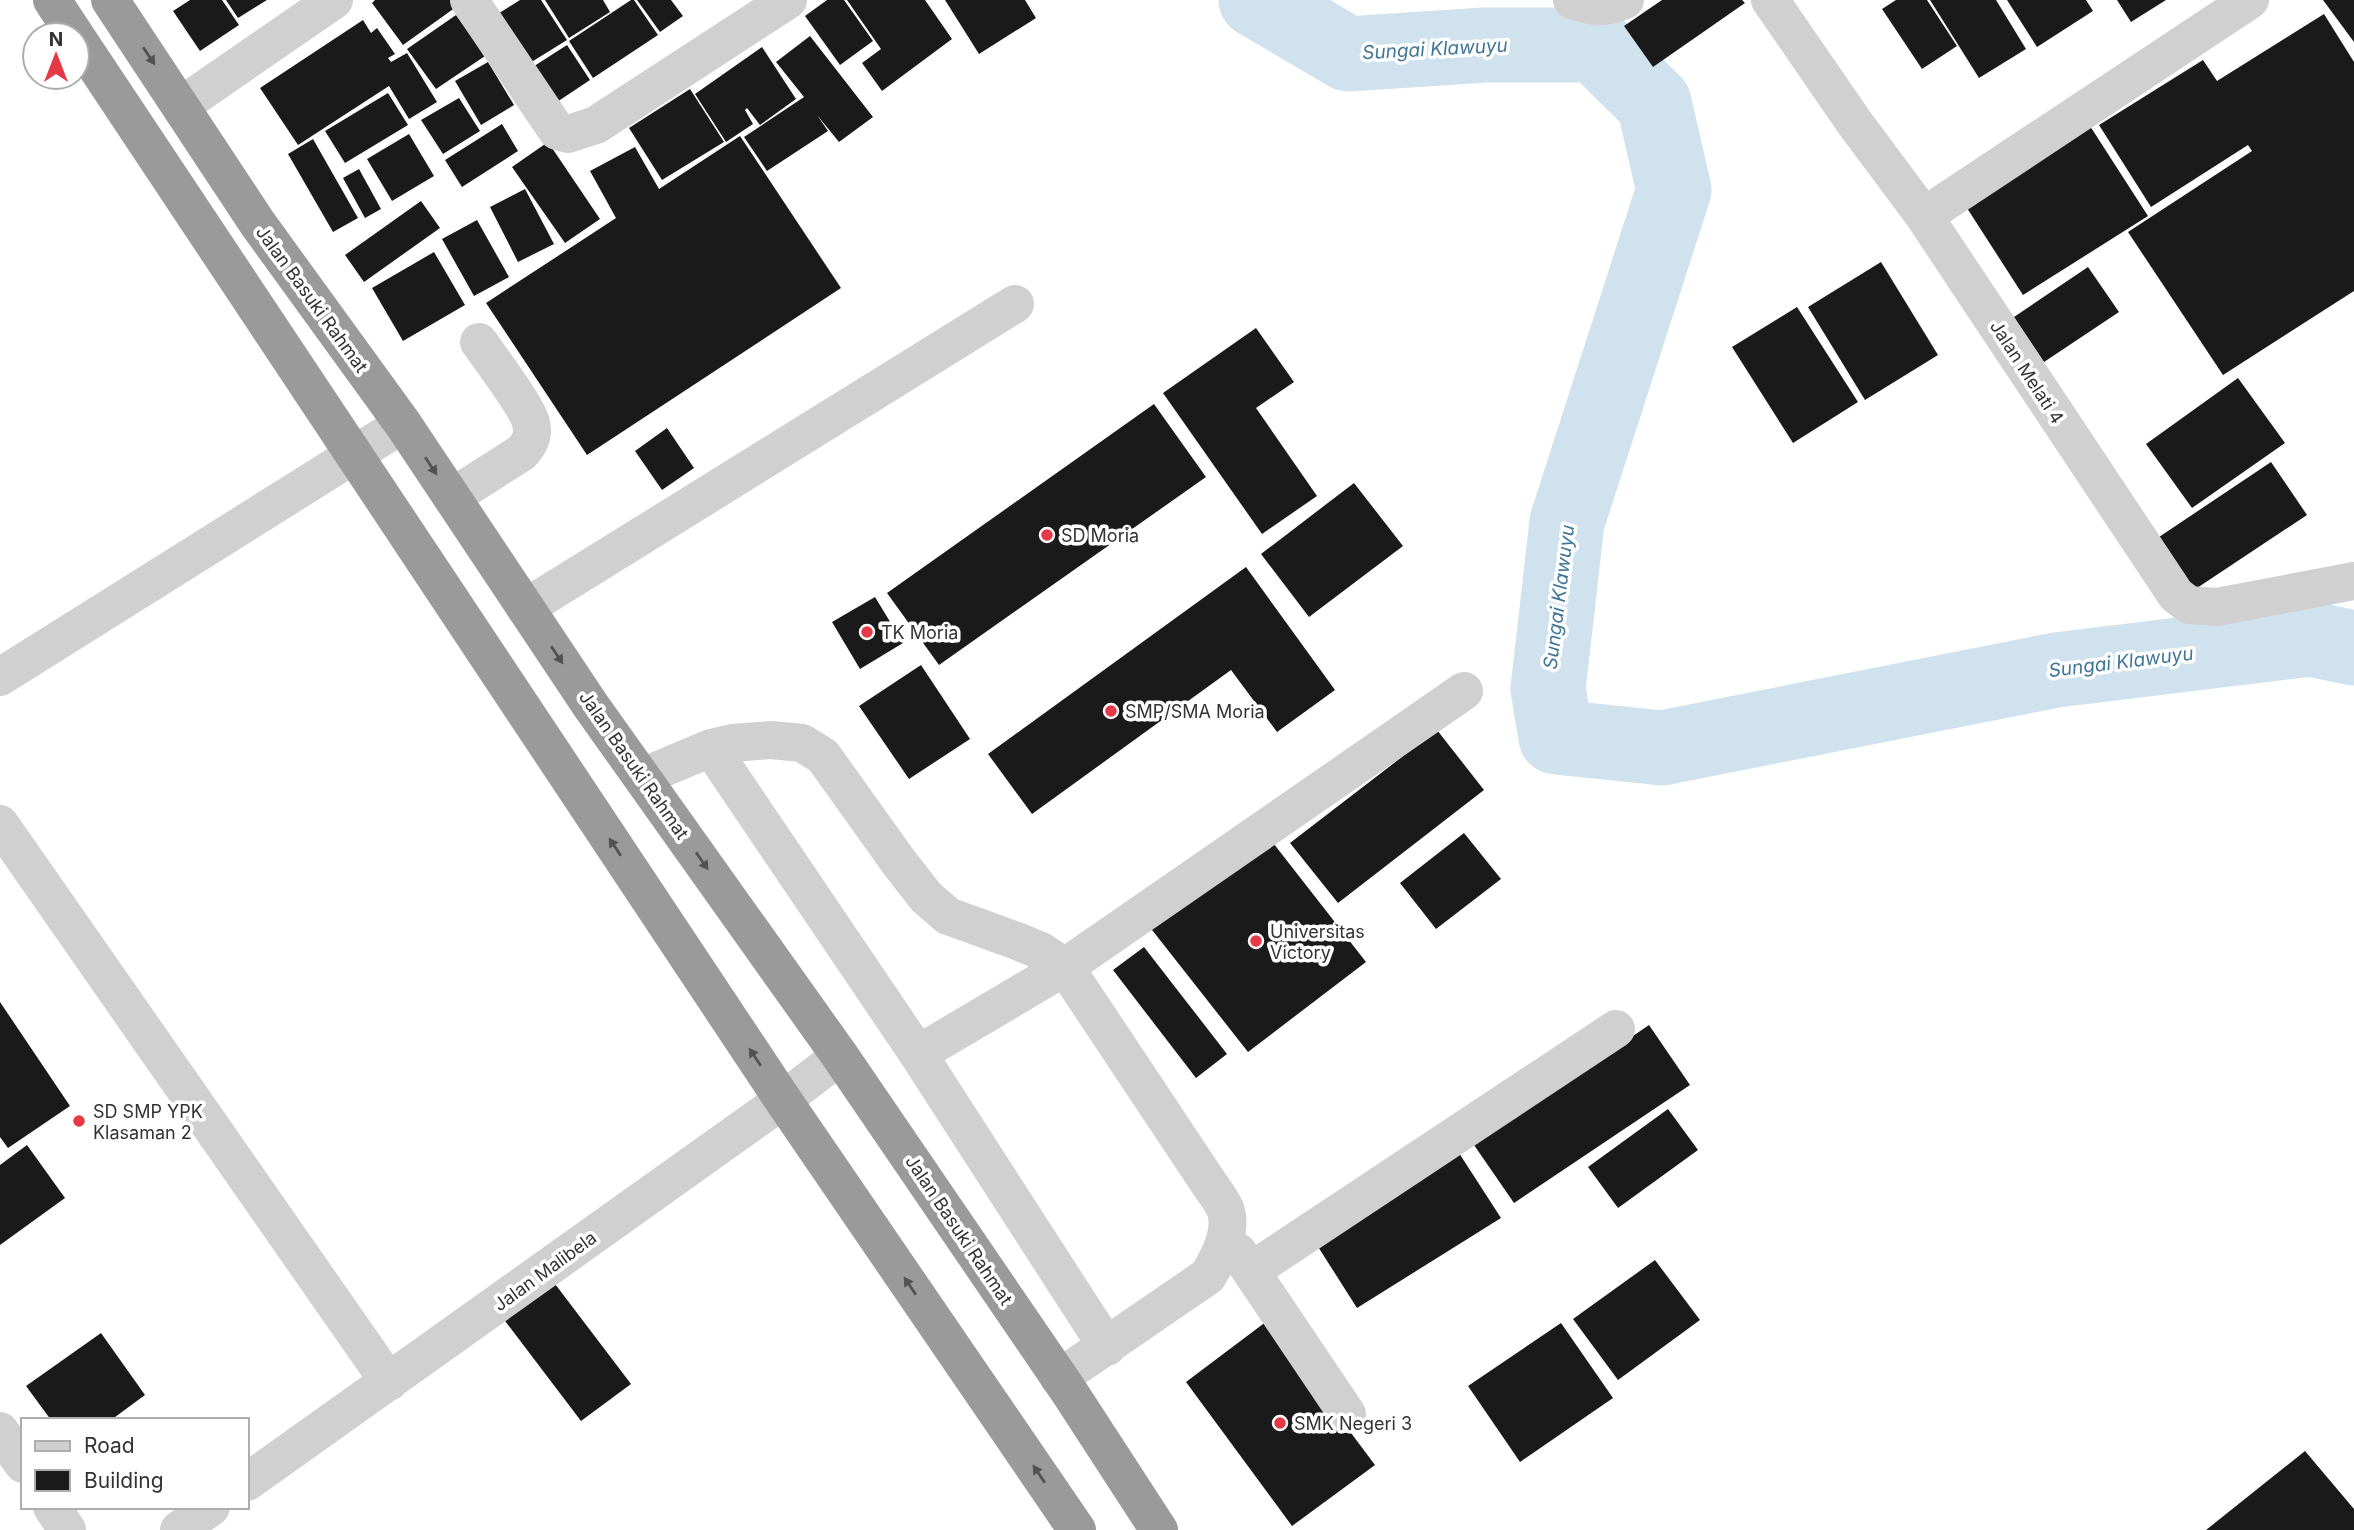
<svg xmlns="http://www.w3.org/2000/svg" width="2354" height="1530" font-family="Inter,sans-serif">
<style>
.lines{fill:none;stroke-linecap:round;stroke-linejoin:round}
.river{stroke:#cfe2ee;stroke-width:75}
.building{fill:#1a1a1a}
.minor{stroke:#d0d0d0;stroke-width:38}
.highway{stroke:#9a9a9a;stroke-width:38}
.oneway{fill:#525252}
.poi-dot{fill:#e63946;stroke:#fff;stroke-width:2.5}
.labels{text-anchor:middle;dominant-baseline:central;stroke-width:7;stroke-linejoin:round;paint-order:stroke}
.street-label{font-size:18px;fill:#333;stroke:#fff}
.poi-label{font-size:18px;fill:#333;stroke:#fff;text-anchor:start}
.water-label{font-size:19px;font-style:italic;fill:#3f7597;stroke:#fff}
</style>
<rect width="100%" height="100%" fill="#fff"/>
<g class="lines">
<path class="river" d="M1256,0L1348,54L1485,45H1595L1654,103L1674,190L1567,522L1548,689L1556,737L1662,748L2056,670L2311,639L2354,648"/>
</g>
<path class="building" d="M190,0H222L239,25L200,51L173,11Z
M226,0H267L238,18Z
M375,0H462L463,2L403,45L372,3Z
M520,0H541L567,40L525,66L493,17Z
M545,0H603L610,12L569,38Z
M631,0H634L658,35L593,78L569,41Z
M637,0H671L683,16L660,32Z
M827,0H844L873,41L840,65L805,16Z
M847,0H925L952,39L882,91L862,63L881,49Z
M945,0H1025L1036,18L979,54Z
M1662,0H1742L1745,3L1653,67L1624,26Z
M1896,0H1927L1957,46L1922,69L1882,9Z
M1930,0H1996L2026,49L1979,78Z
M2007,0H2086L2093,11L2037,47Z
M2117,0H2166L2131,22Z
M2323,0H2354V42Z
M2324,14L2354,62V291L2223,375L2128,232L2252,151L2248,145L2151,207L2099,125L2203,60L2217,81Z
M456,15L485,56L436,89L407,49Z
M363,20L371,33L377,28L395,54L388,58L391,62L407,53L437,102L409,119L389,86L298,145L260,88Z
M810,36L873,117L839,142L817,115L828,131L767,171L744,137L804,97L776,62Z
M567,45L590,80L551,106L528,70Z
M762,47L796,99L760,125L747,108L745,110L753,124L726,142L695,94Z
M488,62L514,105L481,125L455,81Z
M690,89L724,142L662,180L629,128Z
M388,93L408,125L345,163L325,131Z
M459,98L480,131L443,154L421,120Z
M502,124L518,151L462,187L445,160Z
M2090,126L2148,216L2023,295L1965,205Z
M409,134L434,176L392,201L367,159Z
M740,136L841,288L587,455L486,303L616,218L590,171L635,147L659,189Z
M313,139L358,218L333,232L288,154Z
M548,142L600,219L565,243L512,167Z
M359,169L381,209L365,218L343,178Z
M525,189L554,244L518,262L490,207Z
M421,201L440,228L364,282L345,255Z
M477,220L509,277L474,296L442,239Z
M434,252L465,305L403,341L372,288Z
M1881,262L1938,355L1865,400L1808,307Z
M2088,267L2119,312L2044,362L2014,317Z
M1797,307L1858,402L1793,443L1732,347Z
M1256,328L1294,382L1256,408L1317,496L1262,534L1163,393Z
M2238,378L2285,443L2192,508L2146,444Z
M1154,404L1206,477L939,665L887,593Z
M667,428L694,468L662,490L635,451Z
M2271,462L2307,515L2194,590L2159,537Z
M1354,483L1403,546L1309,617L1261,554Z
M1246,567L1335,690L1277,732L1231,670L1032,814L988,754Z
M875,597L903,643L860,669L832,622Z
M921,665L970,739L909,779L859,706Z
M1437,730L1484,790L1338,903L1290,843Z
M1263,830L1366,962L1248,1052L1145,921Z
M1464,833L1501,879L1436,929L1400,883Z
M1144,947L1227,1054L1196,1078L1113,970Z
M0,1002L70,1106L8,1148L0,1137Z
M1649,1025L1690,1085L1514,1203L1474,1145Z
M1668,1109L1698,1150L1618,1208L1588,1167Z
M27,1145L65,1198L0,1245V1165Z
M1459,1153L1501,1218L1357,1308L1315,1242Z
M1655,1260L1700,1320L1618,1380L1573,1319Z
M549,1276L631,1384L581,1421L499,1313Z
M1267,1321L1375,1465L1292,1526L1186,1382Z
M1561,1323L1613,1398L1520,1462L1468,1386Z
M101,1333L145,1395L111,1420H51L26,1386Z
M2305,1451L2354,1509V1530H2206Z"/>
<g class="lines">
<path class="minor" d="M469,0L557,131L568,134L596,125L788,0
M1572,0C1592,7 1605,9 1625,0
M1770,0L1854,122L1924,216L2176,595L2189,605L2217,607L2354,581
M182,105L334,0
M1924,216L2250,0
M452,497L521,453C530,444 534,435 531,423C528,408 490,358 479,342
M525,608L1015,304
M0,677L403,424
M711,748L918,1054L1107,1347
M642,777L711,748L733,743L771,740L802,743L823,756L898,861L926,897L948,916L1017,941L1041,951L1065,967L1208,1182C1214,1191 1223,1202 1226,1211C1232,1234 1219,1257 1208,1276L1059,1378
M0,824L389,1382
M918,1054L1065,967L1464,691
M1238,1252L1347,1414
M1251,1271L1616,1029
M0,1431L23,1464
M247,1482L783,1100L840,1056
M52,1507L67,1530
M179,1530L211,1507"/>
<path class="highway" d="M52,0L75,35
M110,0L258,224L403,424L591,706L840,1056L1068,1390L1159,1530
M77,38L783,1100L1077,1530"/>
</g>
<defs><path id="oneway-solid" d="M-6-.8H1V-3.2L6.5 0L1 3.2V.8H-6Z" transform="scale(1.75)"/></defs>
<g class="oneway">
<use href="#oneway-solid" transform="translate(149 56) rotate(56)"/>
<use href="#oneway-solid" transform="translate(431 466) rotate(56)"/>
<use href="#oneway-solid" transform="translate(557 655) rotate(56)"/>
<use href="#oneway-solid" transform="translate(615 847) rotate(-124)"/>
<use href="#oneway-solid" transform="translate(702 861) rotate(55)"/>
<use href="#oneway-solid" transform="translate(755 1057) rotate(-124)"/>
<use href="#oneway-solid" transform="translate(910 1286) rotate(-124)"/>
<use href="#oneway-solid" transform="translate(1039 1474) rotate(-124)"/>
</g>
<g class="poi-dot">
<circle cx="1047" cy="535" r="7"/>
<circle cx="867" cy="632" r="7"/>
<circle cx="1111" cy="711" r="7"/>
<circle cx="1256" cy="941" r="7"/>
<circle cx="79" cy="1121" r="7"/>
<circle cx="1280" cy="1423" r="7"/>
</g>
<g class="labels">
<g class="street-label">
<text transform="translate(312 299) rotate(54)">Jalan Basuki Rahmat</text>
<text transform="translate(2027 372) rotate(57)">Jalan Melati 4</text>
<text transform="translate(634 765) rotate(55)">Jalan Basuki Rahmat</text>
<text transform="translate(959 1230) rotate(56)">Jalan Basuki Rahmat</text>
<text transform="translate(545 1271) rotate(-36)">Jalan Malibela</text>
</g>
<g class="poi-label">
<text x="1061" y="535">SD Moria</text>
<text x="881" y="632">TK Moria</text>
<text x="1125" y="711">SMP/SMA Moria</text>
<text x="1270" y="931">Universitas<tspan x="1270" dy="21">Victory</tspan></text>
<text x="93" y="1111">SD SMP YPK<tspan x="93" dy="21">Klasaman 2</tspan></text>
<text x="1294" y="1423">SMK Negeri 3</text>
</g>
<g class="water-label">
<text transform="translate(1435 49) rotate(-3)">Sungai Klawuyu</text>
<text transform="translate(1559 597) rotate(-83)">Sungai Klawuyu</text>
<text transform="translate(2121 662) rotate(-7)">Sungai Klawuyu</text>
</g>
</g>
<rect x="21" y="1418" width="228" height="91" fill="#ffffff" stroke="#adadad" stroke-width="2"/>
<rect x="35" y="1441" width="35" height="10" fill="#d0d0d0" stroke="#adadad" stroke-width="2"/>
<text x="84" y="1453" font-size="21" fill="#333333">Road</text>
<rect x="35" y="1470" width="35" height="21" fill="#1a1a1a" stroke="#adadad" stroke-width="2"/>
<text x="84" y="1488" font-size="21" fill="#333333">Building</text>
<g transform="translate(56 56)"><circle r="33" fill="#ffffff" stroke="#adadad" stroke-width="2"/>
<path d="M0-5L12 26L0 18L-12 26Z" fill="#e63946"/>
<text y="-10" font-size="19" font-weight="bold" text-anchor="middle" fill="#333333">N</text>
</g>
</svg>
